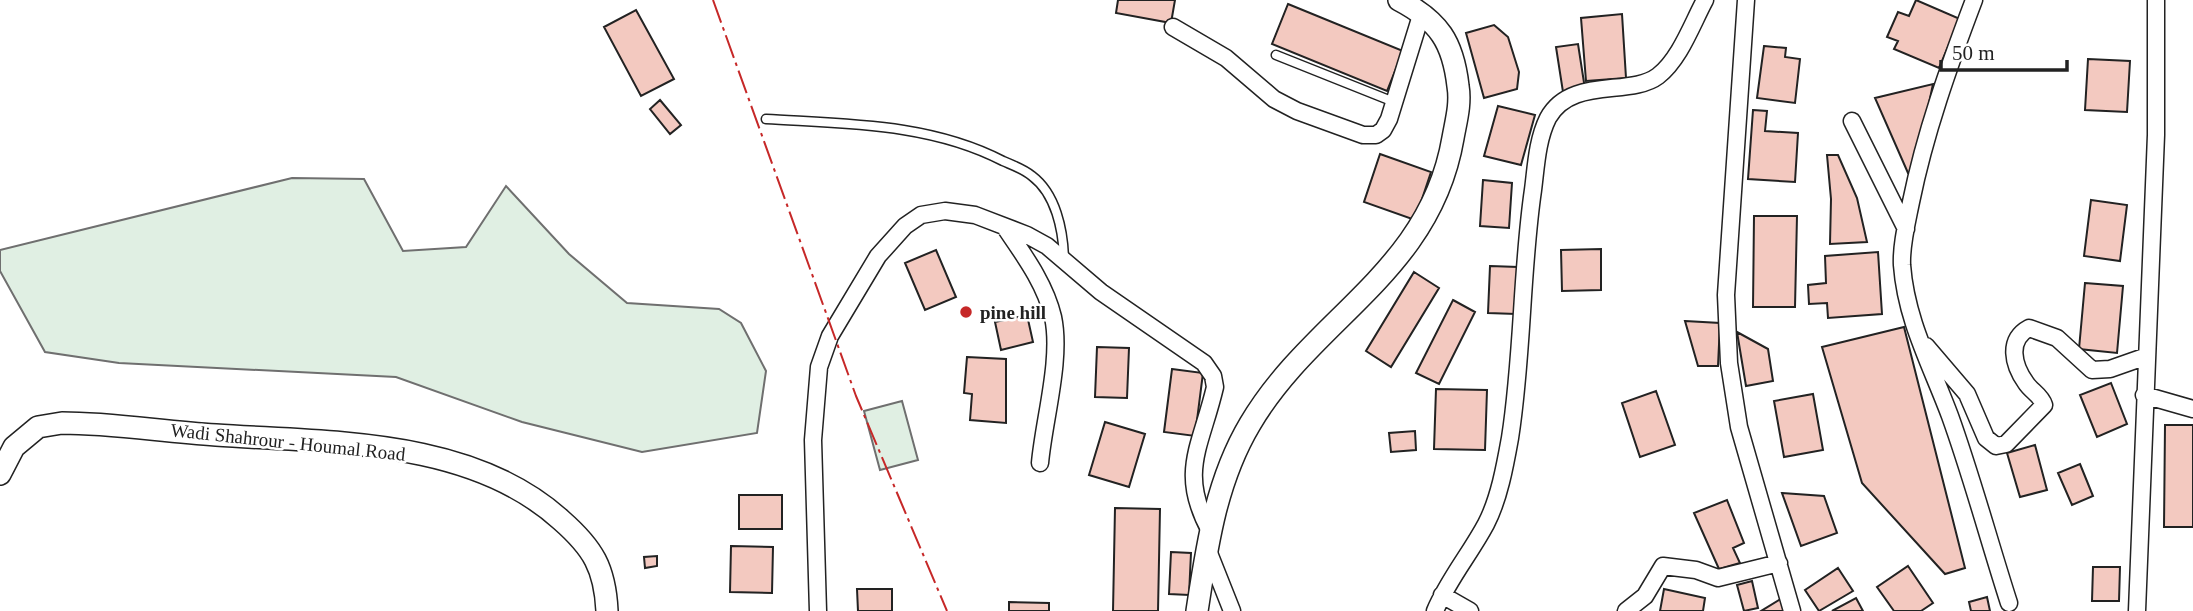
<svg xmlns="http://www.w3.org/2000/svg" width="2193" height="611" font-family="'Times New Roman',serif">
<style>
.green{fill:#e0efe3;stroke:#6f6f6f;stroke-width:2}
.building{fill:#f3c9c0;stroke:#222;stroke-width:2}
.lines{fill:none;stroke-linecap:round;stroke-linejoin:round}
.lane-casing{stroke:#222;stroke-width:11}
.street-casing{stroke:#222;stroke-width:19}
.secondary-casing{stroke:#222;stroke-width:24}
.lane{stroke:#fff;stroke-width:8}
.street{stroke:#fff;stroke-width:16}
.secondary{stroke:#fff;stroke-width:21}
.power{stroke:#c62828;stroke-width:2;stroke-dasharray:24 5 3.5 5;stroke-linecap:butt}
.poi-dot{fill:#c62828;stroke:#fff;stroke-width:2.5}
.labels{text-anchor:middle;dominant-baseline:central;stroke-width:5;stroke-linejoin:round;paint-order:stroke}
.poi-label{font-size:19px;font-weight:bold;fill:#222;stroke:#fff;text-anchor:start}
.street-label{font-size:19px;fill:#222;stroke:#fff}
</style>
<rect width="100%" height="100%" fill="#fff"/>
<path class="green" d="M292,178L364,179L403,251L466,247L506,186L569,254L627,303L719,309L741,323L766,371L757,433L642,452L522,422L396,377L119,363L45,352L0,271V250Z
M902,401L918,460L880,470L864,411Z"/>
<path class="building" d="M1118,0H1175L1171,23L1116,13Z
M1916,0L1960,19L1939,68L1894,49L1898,41L1887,37L1898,12L1909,16Z
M1288,4L1403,51L1387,91L1272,44Z
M636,10L674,79L641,96L604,27Z
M1622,14L1626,78L1586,81L1581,18Z
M1494,25L1508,37L1519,72L1517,89L1484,98L1466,33Z
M1578,44L1585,89L1563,92L1556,47Z
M1764,46L1786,48L1785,57L1800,59L1795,103L1757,98Z
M2088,59L2130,61L2127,112L2085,110Z
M1933,84L1915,171L1908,173L1875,98Z
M660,100L681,125L670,134L650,109Z
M1498,106L1535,115L1521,165L1484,156Z
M1753,110L1767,111L1765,131L1798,133L1795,182L1748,179Z
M1380,154L1431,172L1415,220L1364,202Z
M1827,155H1838L1857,198L1867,242L1830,244L1831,199Z
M1483,180L1512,183L1509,228L1480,226Z
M2091,200L2127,205L2120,261L2084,256Z
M1754,216H1797L1795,307H1753Z
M1601,249V290L1562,291L1561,250Z
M936,250L956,297L925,310L905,263Z
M1878,252L1882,314L1828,318L1827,303L1809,304L1808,285L1826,283L1825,256Z
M1490,266L1518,267L1516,314L1488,313Z
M1414,272L1439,288L1391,367L1366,351Z
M2085,283L2123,286L2117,353L2079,349Z
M1453,300L1475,312L1439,384L1416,373Z
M1027,315L1033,342L1001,350L995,322Z
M1685,321L1720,323L1718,366H1698Z
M1904,327L1965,568L1945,574L1862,483L1822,347Z
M1737,332L1768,349L1773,381L1746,386Z
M1097,347L1129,348L1127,398L1095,397Z
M967,357L1006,359V423L970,420L972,394L964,393Z
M1172,369L1203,373L1195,436L1164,432Z
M2111,383L2127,424L2097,437L2080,395Z
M1436,389L1487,390L1485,450L1434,449Z
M1656,391L1675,445L1640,457L1622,403Z
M1813,394L1823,450L1784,457L1774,401Z
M1105,422L1145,434L1129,487L1089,475Z
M2165,425H2193V527H2164Z
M1415,431L1416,450L1391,452L1389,433Z
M2035,445L2047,490L2020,497L2007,453Z
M2080,464L2093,496L2072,505L2058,473Z
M1782,493L1824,496L1837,533L1801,546Z
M739,495H782V529H739Z
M1727,500L1744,543L1733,548L1740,563L1719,569L1694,513Z
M1115,508L1160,509L1158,611H1113Z
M731,546L773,547L772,593L730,592Z
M1171,552L1191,553L1189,595L1169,594Z
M657,556V566L645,568L644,557Z
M1908,566L1933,603L1921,611H1894L1877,587Z
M2093,567H2120L2119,601H2092Z
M1838,568L1853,591L1819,611L1805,590Z
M1752,581L1758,608L1744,611L1737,585Z
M857,589H892V611H858Z
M1664,589L1705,598L1703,611H1660Z
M1784,597L1786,611H1761Z
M1987,597L1990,611H1971L1969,602Z
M1856,598L1863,611H1832Z
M1009,602L1049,603V611H1009Z"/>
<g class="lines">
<defs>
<path id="lane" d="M1276,55L1394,102
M766,119C846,124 930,123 1003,161C1012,165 1024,169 1032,176C1056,194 1063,230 1064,258"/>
<path id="street" d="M1746,0L1726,295L1729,363L1739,427L1792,611
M1974,0C1949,66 1925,133 1911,202C1907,222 1901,245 1902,265C1906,320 1931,365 1950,416C1972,477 1989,541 2009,603
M1173,27L1226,58L1274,99L1297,111L1363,135H1376L1383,130L1389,119L1422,12
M1852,121L1906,229
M1004,226C1023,254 1045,283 1053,317C1062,359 1044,419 1040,463
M1926,346L1967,394L1986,438L1996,446L2006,444L2044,405C2041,395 2031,391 2026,383C2013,365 2007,340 2029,328L2057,338L2092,370L2110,369L2147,356
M2144,395L2193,409
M1207,548L1232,611
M1442,595L1470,611
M818,611L813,440L819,367L830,336L878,256L905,226L921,215L945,211L975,215L1027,235L1047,246L1101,292L1204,363L1213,376L1215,387C1201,447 1178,472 1210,531
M1435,611C1448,580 1470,554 1486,524C1499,499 1505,466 1510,438C1523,356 1521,272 1533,190C1536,167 1537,140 1548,118C1571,76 1630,97 1658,76C1680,59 1692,24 1705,0
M1626,611L1645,596L1663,566L1696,570L1718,578L1779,563
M2137,611L2156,135V0"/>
<path id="secondary" d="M0,474L14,447L38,427L62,423C113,423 164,432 216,435C330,443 471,438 561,520C593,548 605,568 607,611
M1197,611C1207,546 1216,481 1250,424C1313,317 1430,273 1453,138C1456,121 1461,104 1458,86C1453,42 1439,21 1399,0"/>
</defs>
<use href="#lane" class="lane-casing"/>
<use href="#street" class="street-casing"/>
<use href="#secondary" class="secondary-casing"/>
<use href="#lane" class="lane"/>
<use href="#street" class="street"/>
<use href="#secondary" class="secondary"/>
<path class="power" d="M713,0L856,396L947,611"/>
</g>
<circle class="poi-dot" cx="966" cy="312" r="7"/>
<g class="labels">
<g class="poi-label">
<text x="980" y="312">pine hill</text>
</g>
<g class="street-label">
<text transform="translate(288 442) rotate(6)">Wadi Shahrour - Houmal Road</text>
</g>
</g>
<path d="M1941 60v10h126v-10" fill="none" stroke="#222222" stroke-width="3.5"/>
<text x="1952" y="60" font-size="21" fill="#222222" stroke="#ffffff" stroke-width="5" paint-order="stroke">50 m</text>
</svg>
